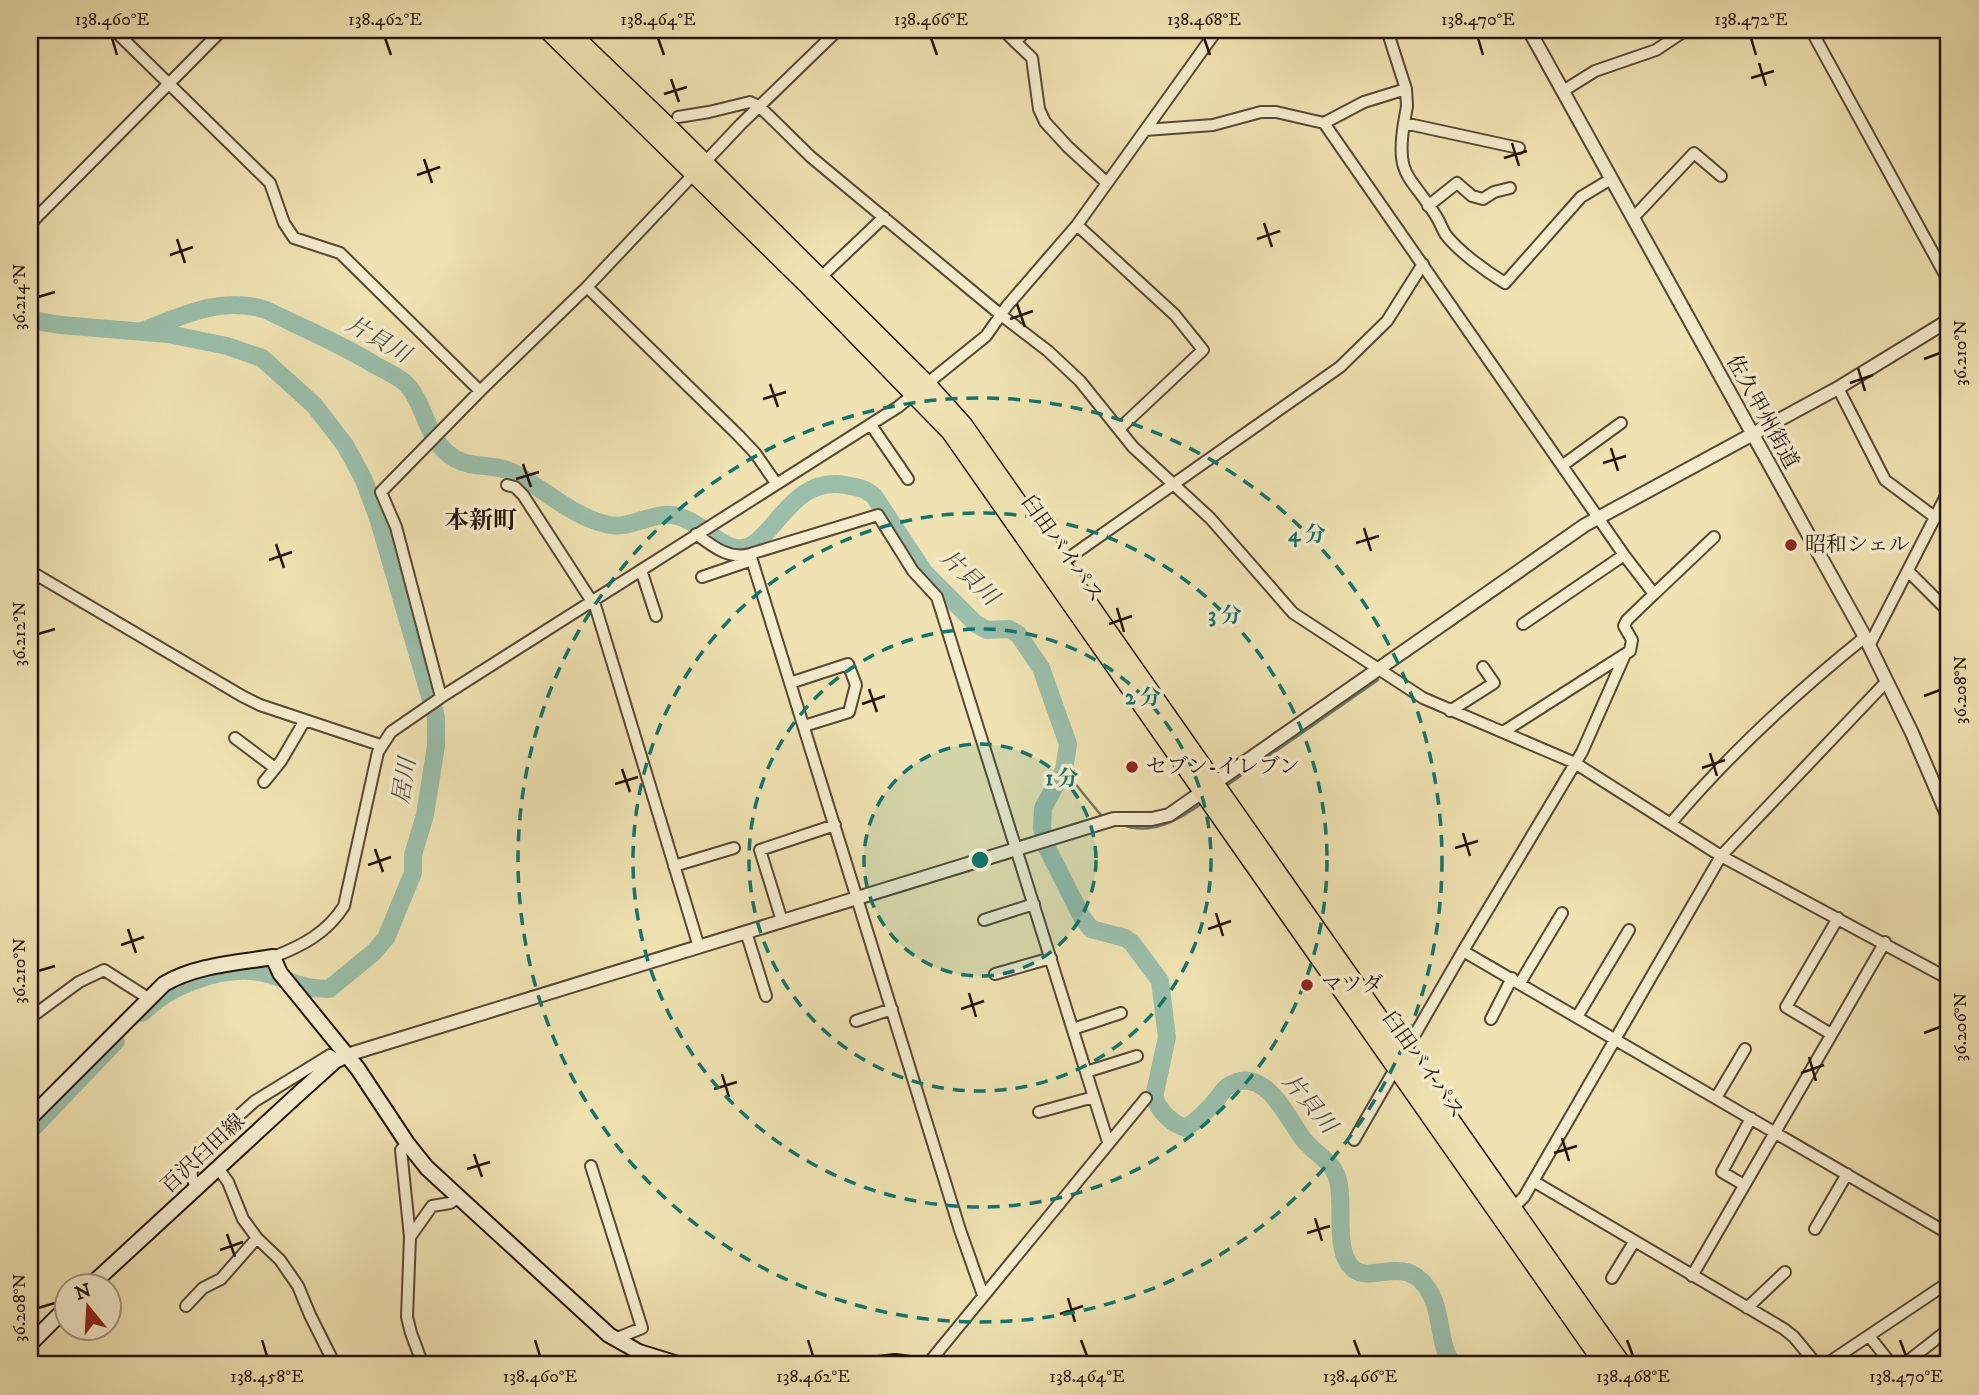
<svg xmlns="http://www.w3.org/2000/svg" width="1979" height="1395" font-family="'IM FELL DW Pica','Noto Serif JP',serif">
<style>
.lines{fill:none;stroke-linecap:round;stroke-linejoin:round}
.stream{stroke:#6b7a6a;stroke-width:2.5}
.river{stroke:#9abeaa;stroke-width:18}
.minor-casing{stroke:#574835;stroke-width:14}
.tertiary-casing{stroke:#574835;stroke-width:16}
.secondary-casing{stroke:#24140b;stroke-width:18}
.trunk-casing{stroke:#24140b;stroke-width:21}
.minor{stroke:#f5eccd;stroke-width:10}
.tertiary{stroke:#f5eccd;stroke-width:12}
.secondary{stroke:#f5eccd;stroke-width:14}
.trunk{stroke:#f0e2b2;stroke-width:18}
.ticks{fill:none;stroke:#24140b;stroke-width:2.5}
.ring{fill:none;stroke:#0f766e;stroke-width:3.5;stroke-dasharray:12 9}
.poi-dot{fill:#8f2418;stroke:#f5eccd;stroke-width:2.5}
.labels{text-anchor:middle;dominant-baseline:central;stroke-width:7;stroke-linejoin:round;paint-order:stroke}
.street-label{font-size:21px;fill:#24140b;stroke:#f5eccd}
.poi-label{font-size:21px;fill:#24140b;stroke:#f5eccd;text-anchor:start}
.water-label{font-size:23px;font-style:italic;fill:#4d5043;stroke:#f5eccd}
.quarter-label{font-size:24px;font-weight:bold;fill:#24140b;stroke:#f5eccd}
.centre{fill:#0f766e;stroke:#f5eccd;stroke-width:3.5}
.ring-label{font-size:21px;text-anchor:middle;font-weight:bold;fill:#0f766e;stroke:#f5eccd;stroke-width:7;stroke-linejoin:round;paint-order:stroke}
.neatline{fill:none;stroke:#24140b;stroke-width:2.5}
.ticks-label{font-size:18px;text-anchor:middle;fill:#24140b}
</style>
<rect width="100%" height="100%" fill="#f0e2b2"/>
<filter id="stains"><feTurbulence type="fractalNoise" baseFrequency=".00286" numOctaves="4"/><feColorMatrix values="0 0 0 0 .2 0 0 0 0 .09 0 0 0 0 .02 0 0 0 .5 -.17"/></filter>
<radialGradient id="worn" r=".72"><stop offset=".6" stop-color="#630" stop-opacity="0"/><stop offset="1" stop-color="#630" stop-opacity=".3"/></radialGradient>
<g class="lines">
<path class="stream" d="M1064,770L1100,814L1105,817
M1226,786L1378,680
M1120,824C1151,837 1179,820 1204,802"/>
<path class="river" d="M30,320L61,325L168,334L227,346L262,358L314,405L345,445L364,480L379,521L436,717V746L425,815L413,855V873L386,938L374,952L329,989C322,988 315,989 308,987C288,983 271,971 250,971C214,969 167,987 142,1013
M142,331C182,316 222,295 266,310C303,328 341,344 375,365C384,370 395,375 403,381C427,402 425,443 456,459C473,469 494,463 512,472C545,489 572,517 609,525C632,529 655,510 677,516C698,521 712,540 732,547C770,560 784,474 845,485C857,487 865,488 874,496L924,572L976,624L987,630L1009,629L1018,634L1041,668L1068,744L1064,770L1043,808L1042,828L1047,848L1082,917L1091,929L1125,938L1132,943L1160,981L1167,1037L1154,1097C1159,1111 1172,1124 1186,1128C1198,1120 1207,1111 1217,1099C1220,1095 1223,1090 1227,1087C1262,1063 1285,1113 1301,1136C1311,1152 1334,1161 1338,1180C1344,1203 1335,1245 1349,1264C1366,1289 1399,1253 1425,1285C1444,1309 1436,1341 1453,1365
M30,1131L116,1041"/>
<defs>
<path id="minor" d="M114,30L270,183L284,223L294,238L340,253L480,391
M1003,30L1032,58L1039,109L1045,122L1068,147L1107,183
M1811,30L1949,282
M1015,42L1027,30
M1406,89L1407,106L1404,123L1519,148
M1563,91L1595,71L1656,50L1686,30
M678,117L709,112L750,102L760,107L811,157L1001,315L1048,351L1080,381L1133,447L1210,518L1293,613L1423,698L1575,763L1721,856L1949,979
M1324,123L1624,555L1654,594L1627,620L1624,626L1632,640L1630,651L1503,732
M1404,123C1395,178 1411,175 1436,216C1440,222 1442,229 1446,235C1459,252 1487,272 1505,283L1581,197L1611,179
M1145,130L1213,125L1261,112H1276L1324,123L1364,102L1406,89L1387,30
M1428,206L1457,183L1472,196L1483,199L1494,192L1510,188
M1633,218L1694,153L1721,176
M30,224L222,30
M1077,225L1175,315L1203,350L1119,429
M820,278L884,217
M587,287L738,435L755,453L776,483
M1838,388L1885,480L1936,518
M871,425L908,479
M1563,465L1621,423
M507,485L515,487L523,495L589,597L594,602L699,947
M696,534C712,546 729,560 750,554L960,1230L983,1295
M750,554L878,515L913,571L937,597L1108,1142
M1060,564L1340,367L1387,321L1423,264
M641,570L656,616
M30,571L242,696L260,705L380,745
M1909,572L1949,612
M702,577L752,560
M1654,594L1714,537
M1523,624L1624,555
M1869,646L1949,490
M790,683L848,664L856,685L849,712L804,726
M441,697L396,527L381,492L480,391L587,287L741,124L838,30
M1450,711L1494,683L1483,667
M235,738L275,768
M264,782L281,761L305,720
M1671,823C1729,754 1794,694 1865,637
M674,866L734,848
M984,920L1034,904
M782,921L760,850L835,825
M746,932L766,996
M1463,951L1949,1234
M273,957C302,946 327,933 344,906L378,752L391,732L446,694L898,407L986,336L1007,306L1077,225L1217,30
M995,974L1051,958
M1520,983L1562,913
M1577,1017L1629,930
M30,1018L79,982L104,970L148,998
M1491,1019L1512,978
M856,1021L892,1009
M1073,1029L1121,1013
M1831,1034L1786,1007L1838,918
M1086,1072L1137,1056
M1716,1098L1745,1049
M1039,1112L1094,1097
M1354,1140L1463,951L1582,752L1624,657
M407,1143L401,1150L410,1237L407,1317L411,1333L423,1365
M591,1166L642,1328L615,1339
M218,1168L228,1182L243,1219L257,1238L280,1260L298,1286L310,1315L335,1365
M1533,1181L1784,1329L1794,1337L1817,1365
M1744,1185L1722,1172L1751,1118
M196,1188L191,1174L194,1166L227,1126L255,1101L330,1055L337,1060
M1512,1209L1524,1197L1721,856L1887,681
M1815,1229L1847,1174
M410,1237L432,1206L450,1203L458,1198
M1692,1276L1885,942
M1612,1278L1634,1242
M186,1306L203,1288L221,1279L257,1238
M1747,1308L1785,1272
M1869,1336L1892,1365
M927,1365L1146,1098
M1825,1365L1949,1282
M1903,1365L1949,1329"/>
<path id="tertiary" d="M1529,30L1865,637L1912,733L1949,819
M347,1055L1114,819H1152L1169,815L1585,525L1838,388L1949,320"/>
<path id="secondary" d="M30,1118L164,984C196,965 237,963 273,957L280,973L358,1069L407,1143L427,1168L609,1335L639,1352L681,1365
M90,1286L295,1097L335,1061L347,1055
M30,1344L66,1308
M870,1365L895,1362L917,1365"/>
<path id="trunk" d="M548,30L806,283L951,432L1605,1365
M567,30L666,125L927,385L963,425L1622,1365"/>
</defs>
<use href="#minor" class="minor-casing"/>
<use href="#tertiary" class="tertiary-casing"/>
<use href="#secondary" class="secondary-casing"/>
<use href="#trunk" class="trunk-casing"/>
<use href="#minor" class="minor"/>
<use href="#tertiary" class="tertiary"/>
<use href="#secondary" class="secondary"/>
<use href="#trunk" class="trunk"/>
</g>
<path class="ticks" d="M112,38L117,55M385,38L391,55M658,38L664,55M931,38L937,55M1204,38L1210,55M1478,38L1483,55M1751,38L1756,55M1759,63L1766,86M1751,78L1774,71M671,79L679,102M664,94L687,87M1512,143L1519,166M1504,158L1527,151M424,159L432,183M417,175L440,167M1264,223L1272,247M177,239L185,263M1257,239L1280,231M170,255L193,247M38,297L55,292M1017,304L1025,327M1010,319L1033,311M1924,359L1940,353M1858,368L1865,391M1850,383L1873,375M770,384L778,407M763,399L786,392M1611,448L1618,471M1603,463L1626,456M523,464L531,487M516,479L539,472M1364,528L1371,551M1356,543L1379,536M276,544L284,568M269,560L292,552M1117,608L1124,632M1109,624L1132,616M38,634L55,629M869,689L877,712M1924,696L1940,690M862,704L885,696M1710,753L1717,776M1702,768L1725,760M622,769L630,792M615,784L638,777M1463,833L1470,856M1455,848L1478,841M375,849L383,872M368,865L391,857M1216,913L1223,936M128,929L136,953M1208,929L1231,921M121,945L144,937M38,971L55,966M969,993L976,1017M961,1009L984,1001M1924,1033L1940,1027M1809,1057L1816,1081M1801,1073L1824,1065M722,1074L729,1097M714,1089L737,1082M1562,1138L1569,1161M1554,1153L1577,1146M474,1154L482,1177M467,1169L490,1162M1315,1218L1322,1241M1307,1233L1330,1226M227,1234L235,1257M220,1250L243,1242M1068,1298L1075,1322M38,1308L55,1303M1060,1314L1083,1306M262,1340L267,1356M535,1340L540,1356M808,1340L813,1356M1081,1340L1087,1356M1354,1340L1360,1356M1627,1340L1633,1356M1900,1340L1906,1356"/>
<circle cx="980" cy="860" r="116" fill="#0f766e" fill-opacity=".12"/>
<g class="ring">
<circle cx="980" cy="860" r="116"/>
<circle cx="980" cy="860" r="231"/>
<circle cx="980" cy="860" r="347"/>
<circle cx="980" cy="860" r="462"/>
</g>
<g class="poi-dot">
<circle cx="1791" cy="545" r="7"/>
<circle cx="1132" cy="767" r="7"/>
<circle cx="1307" cy="985" r="7"/>
</g>
<g class="labels">
<g class="street-label">
<text transform="translate(1762 412) rotate(61)">佐久甲州街道</text>
<text transform="translate(1062 549) rotate(55)">臼田バイパス</text>
<text transform="translate(1423 1065) rotate(55)">臼田バイパス</text>
<text transform="translate(203 1154) rotate(-43)">百沢臼田線</text>
</g>
<g class="poi-label">
<text x="1805" y="545">昭和シェル</text>
<text x="1146" y="767">セブン-イレブン</text>
<text x="1321" y="985">マツダ</text>
</g>
<g class="water-label">
<text transform="translate(378 340) rotate(30)">片貝川</text>
<text transform="translate(969 578) rotate(43)">片貝川</text>
<text transform="translate(405 781) rotate(-81)">居川</text>
<text transform="translate(1309 1104) rotate(50)">片貝川</text>
</g>
<g class="quarter-label">
<text x="481" y="521">本新町</text>
</g>
</g>
<circle cx="980" cy="860" r="10" class="centre"/>
<g class="ring-label">
<text x="1307" y="541">4 分</text>
<text x="1225" y="622">3 分</text>
<text x="1143" y="704">2 分</text>
<text x="1062" y="785">1 分</text>
</g>
<rect width="1979" height="1395" fill="none" stroke="#f0e2b2" stroke-width="77"/>
<g transform="translate(88 1307) rotate(342)"><circle r="33" fill="#f5eccd" stroke="#a1967f" stroke-width="2"/>
<path d="M0-5L12 26L0 18L-12 26Z" fill="#8f2418"/>
<text y="-10" font-size="19" font-weight="bold" text-anchor="middle" fill="#24140b">N</text>
</g>
<rect x="38" y="38" width="1902" height="1318" class="neatline"/>
<g class="ticks-label">
<text x="112" y="25">138.460°E</text>
<text x="385" y="25">138.462°E</text>
<text x="658" y="25">138.464°E</text>
<text x="931" y="25">138.466°E</text>
<text x="1204" y="25">138.468°E</text>
<text x="1478" y="25">138.470°E</text>
<text x="1751" y="25">138.472°E</text>
<text transform="translate(19 297) rotate(-90)" y="6">36.214°N</text>
<text transform="translate(1960 353) rotate(-90)" y="6">36.210°N</text>
<text transform="translate(19 634) rotate(-90)" y="6">36.212°N</text>
<text transform="translate(1960 690) rotate(-90)" y="6">36.208°N</text>
<text transform="translate(19 971) rotate(-90)" y="6">36.210°N</text>
<text transform="translate(1960 1027) rotate(-90)" y="6">36.206°N</text>
<text transform="translate(19 1308) rotate(-90)" y="6">36.208°N</text>
<text x="267" y="1382">138.458°E</text>
<text x="540" y="1382">138.460°E</text>
<text x="813" y="1382">138.462°E</text>
<text x="1087" y="1382">138.464°E</text>
<text x="1360" y="1382">138.466°E</text>
<text x="1633" y="1382">138.468°E</text>
<text x="1906" y="1382">138.470°E</text>
</g>
<rect width="100%" height="100%" filter="url(#stains)"/>
<rect width="100%" height="100%" fill="url(#worn)"/>
</svg>
